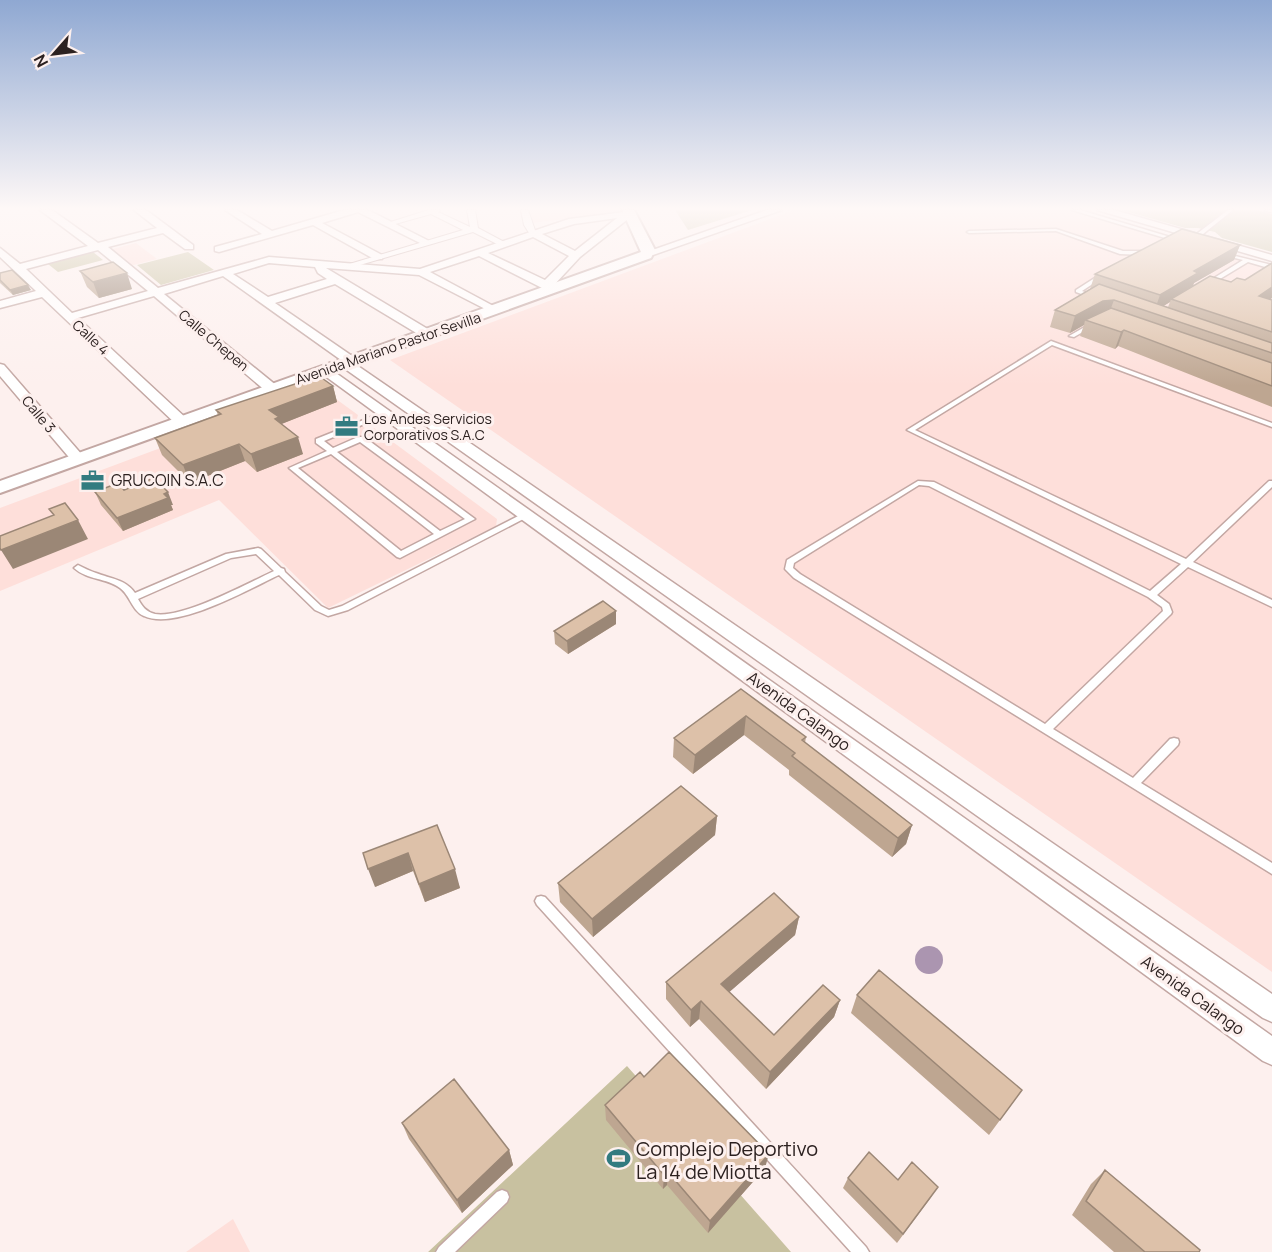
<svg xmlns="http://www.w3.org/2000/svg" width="1272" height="1252" font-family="Manrope,sans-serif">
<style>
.built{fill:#fedfda}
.green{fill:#c8c1a0}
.forest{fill:#c2bb9a}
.water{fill:#ab95b0}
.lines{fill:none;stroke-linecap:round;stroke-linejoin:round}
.service-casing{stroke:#c3a7a3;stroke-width:3}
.pedestrian-casing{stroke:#c3a7a3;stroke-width:2}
.minor-casing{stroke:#c3a7a3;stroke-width:3}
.tertiary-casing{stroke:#c3a7a3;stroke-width:4}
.service{fill:#fff;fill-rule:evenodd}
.pedestrian{fill:#fff;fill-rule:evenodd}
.minor{fill:#fff;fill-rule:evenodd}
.tertiary{fill:#fff;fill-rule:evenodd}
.wall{fill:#bea691;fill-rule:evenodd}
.shaded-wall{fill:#9b8776}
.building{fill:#ddc1a9;stroke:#9b8776;stroke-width:1.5}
.labels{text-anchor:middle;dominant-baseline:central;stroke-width:6;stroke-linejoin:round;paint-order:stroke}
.far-street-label{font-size:14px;fill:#2c2120;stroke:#fdf0ee}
.far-poi-label{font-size:14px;fill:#2c2120;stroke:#fdf0ee;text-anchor:start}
.poi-label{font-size:16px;fill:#2c2120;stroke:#fdf0ee;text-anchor:start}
.street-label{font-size:16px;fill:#2c2120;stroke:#fdf0ee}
.near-poi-label{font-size:20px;fill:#2c2120;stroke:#fdf0ee;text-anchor:start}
</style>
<rect width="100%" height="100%" fill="#fdf0ee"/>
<path class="built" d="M528,210H624L625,212L531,223Z
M794,210H1079L1272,265V972L390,360Z
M136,243L157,259L130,266L109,250Z
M321,388L358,415L356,422L365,428H374L497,519L496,526L328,608L219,500L0,591V508Z
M233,1219L250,1252H186Z"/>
<path class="green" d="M675,210H752L688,230Z
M93,252L103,260L58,272L48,264Z
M188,252L214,270L161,285L137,265Z
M627,1066L791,1252H428Z"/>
<path class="forest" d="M1121,210H1256L1272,214V252L1222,238L1215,232L1198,228H1185Z"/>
<path class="water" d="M915 960a14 14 0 1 1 28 0a14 14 0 1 1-28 0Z"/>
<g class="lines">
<defs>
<path id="service" d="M1072,210H1080L1180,240L1175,241Z
M1228,210H1233L1198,238H1194V236Z
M1265,210H1272V212L1265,211Z
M1056,229L1123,251H1143L1146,253L1143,255L1120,254L1056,231L969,233L967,232L969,231Z
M1223,253L1272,265V269L1248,262L1210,285H1206V283L1243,260L1223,255Z
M1101,274L1106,275L1082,291L1096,296V298H1092L1076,292V290Z
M1090,324L1095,325L1074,337L1069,336Z
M1051,341L1272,423V427L1052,345L915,430L1186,559L1269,481H1272V487L1193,562L1272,600V607L1188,567L1157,595L1169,604L1172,612L1171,614L1053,729L1133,778L1170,739L1174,738L1178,739L1179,742L1178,745L1141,783L1272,863V874L794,578L785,569L787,560L918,481L934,482L1150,591L1181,564L907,430ZM919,485L929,486L1148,597L1162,607L1163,611L1045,724L800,574L793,568L794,563Z
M386,411L389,413L388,414L324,441L333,448L358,437H364L475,519L400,558L397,557L289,468L327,451L316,443V439ZM360,442L465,519L440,531L337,452ZM331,454L434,534L401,551L298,468Z
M524,513H530L531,515L348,610L328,616L315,610L279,575C247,590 176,631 144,616C132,611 130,595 120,588C107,578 87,580 74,568L78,565C84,568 90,571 96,573C111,579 125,579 135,593L226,554L258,548L261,549L281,568L284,569L285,572L321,606L329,610L342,606ZM256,554L274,571C248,583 182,619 155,614C146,612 142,606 138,599L231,558Z
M541,896L545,897L866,1247L869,1252H851L537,905L535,901L537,897Z
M502,1190L507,1192L509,1197L507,1202L455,1252H436L439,1247L497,1192Z"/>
<path id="pedestrian" d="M429,210H441L438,212L470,227L467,210H475L478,228L508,244L501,246L473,232L353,267L346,265L463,230L431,214L388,226L384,224Z
M521,210H528L537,236H531L524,225Z"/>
<path id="minor" d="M40,210H52L98,243L157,228L134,210H146L193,245V249H185L163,233L108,247L158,288L269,257L420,269L569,219L633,211V215L580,257L554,285L560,289L558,291L542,288L479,256L430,272L499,309L501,311L495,314L419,275L326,268L431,331V337H423L335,284L275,303L355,358L357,361L355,364L1272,994V1022L1263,1018L341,366L339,363L341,360L223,276L164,294L277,386V392H267L154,296L78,318L187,419V425H177L42,297L0,308V301L36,291L0,257V248L20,264L88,246ZM617,218L575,251L542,234L574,224ZM533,237L569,256L545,280L488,253ZM98,250L148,291L72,313L26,269ZM269,263L315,267L318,273L327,279L268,297L233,274Z
M225,210H237L272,231L344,210H368L431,242L422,244L358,212L322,223L382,255V259H374L313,225L219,252L215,251V247L262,234Z
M767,210H782L653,255L644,253Z
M1097,210H1114L1272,255V261Z
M0,364L4,365L83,456L85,459L83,462H73L0,376Z
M326,366L1272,1036V1065L1263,1061L321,373L320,370Z"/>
<path id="tertiary" d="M622,210H634L655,250L651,258L0,493V481L641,252Z"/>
</defs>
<use href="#service" class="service-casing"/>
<use href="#pedestrian" class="pedestrian-casing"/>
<use href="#minor" class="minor-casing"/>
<use href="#tertiary" class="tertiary-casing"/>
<use href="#service" class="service"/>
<use href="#pedestrian" class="pedestrian"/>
<use href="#minor" class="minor"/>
<use href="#tertiary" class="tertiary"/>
</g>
<path class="wall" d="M1240,245L1234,260L1194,283L1193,286L1245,280L1272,263V298L1270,299L1272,300V407L1118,346L1115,349L1080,336L1084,325L1070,333L1050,327L1055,310L1090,289L1095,274ZM1170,302L1168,307L1163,306Z
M80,271L132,289L99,298L87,287Z
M0,273L31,290L13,295L0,283Z
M333,386L337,402L281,424L303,454L257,472L245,461L190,483L162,455L155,438L218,415L216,410Z
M124,490L173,505H171L173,510L123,531L101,505L95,492Z
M616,611V624L568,654L555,644L554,631Z
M741,689L806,737L805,743L912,825L906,844L892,857L789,775V770L744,735L693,774L673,757L674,738Z
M717,816L715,835L593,937L560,902L558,883Z
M437,825L460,888L425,902L413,871L375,887Z
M799,917L795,935L729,992L774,1035L840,1000L834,1017L766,1089L699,1019L690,1027L666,999V982Z
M857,995L1022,1090L989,1135L851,1013Z
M644,1077L765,1168L708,1233L667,1185L663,1189L606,1120L605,1105Z
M402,1123L509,1150L513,1165L462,1213L409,1139Z
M1105,1170L1199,1252H1114L1072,1215L1091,1184Z
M848,1178L898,1180L932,1196L897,1243L843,1188Z"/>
<path class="shaded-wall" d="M1240,245L1234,260L1194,283L1192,288L1171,299L1170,302L1154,312L1160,295L1194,271Z
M127,273L132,289L99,298L93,282Z
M28,285L31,290L13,295L10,290Z
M1272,287V298L1251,312L1259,296Z
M1114,300L1108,316L1085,320L1084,325L1070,333L1075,316L1103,301Z
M1124,330L1118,346L1115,349L1121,332Z
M333,386L337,402L274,427L269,410Z
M298,437L303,454L257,472L251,454Z
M239,444L245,461L190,483L183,465Z
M168,492L173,505H171L173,510L123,531L117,518Z
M78,520L88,539L13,569L1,550Z
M616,611V624L568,654L567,641Z
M746,716L744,735L693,774L695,755Z
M717,816L715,835L593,937L592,919Z
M912,825L906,844L892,857L898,838Z
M408,853L413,871L375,887L368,869Z
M455,869L460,888L425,902L419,884Z
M799,917L795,935L719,1001L721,984Z
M840,1000L834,1017L766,1089L770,1072Z
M701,1001L699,1019L690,1027L691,1010Z
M509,1150L513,1165L462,1213L457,1200Z
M769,1154L765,1168L708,1233L710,1221Z
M668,1172L667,1185L663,1189L664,1175Z"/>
<path class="building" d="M1182,229L1240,245L1194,271L1198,273L1160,295L1095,274Z
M113,262L127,273L93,282L80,271Z
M1272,263V287L1259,296L1272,300V332L1171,299L1210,276L1231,282L1237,278L1245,280Z
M12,270L28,285L10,290L0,280V273Z
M1099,284L1272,343V353L1114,300L1103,301L1075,316L1055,310Z
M1111,308L1272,363V386L1124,330L1121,332L1085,320Z
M319,376L333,386L269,410L279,417L275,419L298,437L251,454L239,444L183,465L155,438L221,414L216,410Z
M154,478L168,492L164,494L168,498L117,518L95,492L118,483L124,490Z
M65,503L78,520L1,550L0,548V536L54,515L49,509Z
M603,601L616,611L567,641L554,631Z
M741,689L806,737L802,740L912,825L898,838L792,756L795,753L746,716L695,755L674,738Z
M681,786L717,816L592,919L558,883Z
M437,825L455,869L419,884L408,853L368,869L363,853Z
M774,893L799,917L721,984L774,1035L823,985L840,1000L770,1072L701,1001L691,1010L666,982Z
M879,970L1022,1090L1000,1120L857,995Z
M669,1052L769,1154L710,1221L668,1172L664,1175L605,1105L640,1072L644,1077Z
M454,1079L509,1150L457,1200L402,1123Z
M869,1152L898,1180L912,1162L938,1187L903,1234L848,1178Z
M1105,1170L1200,1250L1199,1252H1145L1086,1201Z"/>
<linearGradient id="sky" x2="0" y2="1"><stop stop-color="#8fa8d2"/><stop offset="0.54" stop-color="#fef8f7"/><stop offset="1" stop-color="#fef8f7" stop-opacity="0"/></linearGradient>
<rect width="1272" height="386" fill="url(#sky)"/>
<defs>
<symbol id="office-bare" viewBox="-9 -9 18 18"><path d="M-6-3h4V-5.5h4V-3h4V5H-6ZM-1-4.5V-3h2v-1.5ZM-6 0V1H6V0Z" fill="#327b80" stroke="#fdf0ee" stroke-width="2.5" paint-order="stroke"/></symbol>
<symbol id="stadium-bare" viewBox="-9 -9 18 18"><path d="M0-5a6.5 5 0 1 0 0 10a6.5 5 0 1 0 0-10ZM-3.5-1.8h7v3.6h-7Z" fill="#327b80" stroke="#fdf0ee" stroke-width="2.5" paint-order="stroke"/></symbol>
</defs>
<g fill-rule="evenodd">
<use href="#office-bare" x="330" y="410" width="33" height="33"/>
<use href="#office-bare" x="76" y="464" width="33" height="33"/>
<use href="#stadium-bare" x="602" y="1142" width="33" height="33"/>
</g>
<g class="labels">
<g class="far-street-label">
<text transform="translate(91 337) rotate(43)">Calle 4</text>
<text transform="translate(214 340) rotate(40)">Calle Chepen</text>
<text transform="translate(388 348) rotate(-19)">Avenida Mariano Pastor Sevilla</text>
<text transform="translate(39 414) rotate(50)">Calle 3</text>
</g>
<g class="far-poi-label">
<text x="364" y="418">Los Andes Servicios<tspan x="364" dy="16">Corporativos S.A.C</tspan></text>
</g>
<g class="poi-label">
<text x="111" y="480">GRUCOIN S.A.C</text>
</g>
<g class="street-label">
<text transform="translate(799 711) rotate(36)">Avenida Calango</text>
<text transform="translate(1193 995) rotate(36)">Avenida Calango</text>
</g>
<g class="near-poi-label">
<text x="636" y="1148">Complejo Deportivo<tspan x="636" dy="23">La 14 de Miotta</tspan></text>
</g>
</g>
<g transform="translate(54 54) rotate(242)" stroke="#fdf0ee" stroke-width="4.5" paint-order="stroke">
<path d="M0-4.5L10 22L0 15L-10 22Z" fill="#2c2120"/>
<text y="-9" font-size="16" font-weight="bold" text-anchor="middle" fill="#2c2120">N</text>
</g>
</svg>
